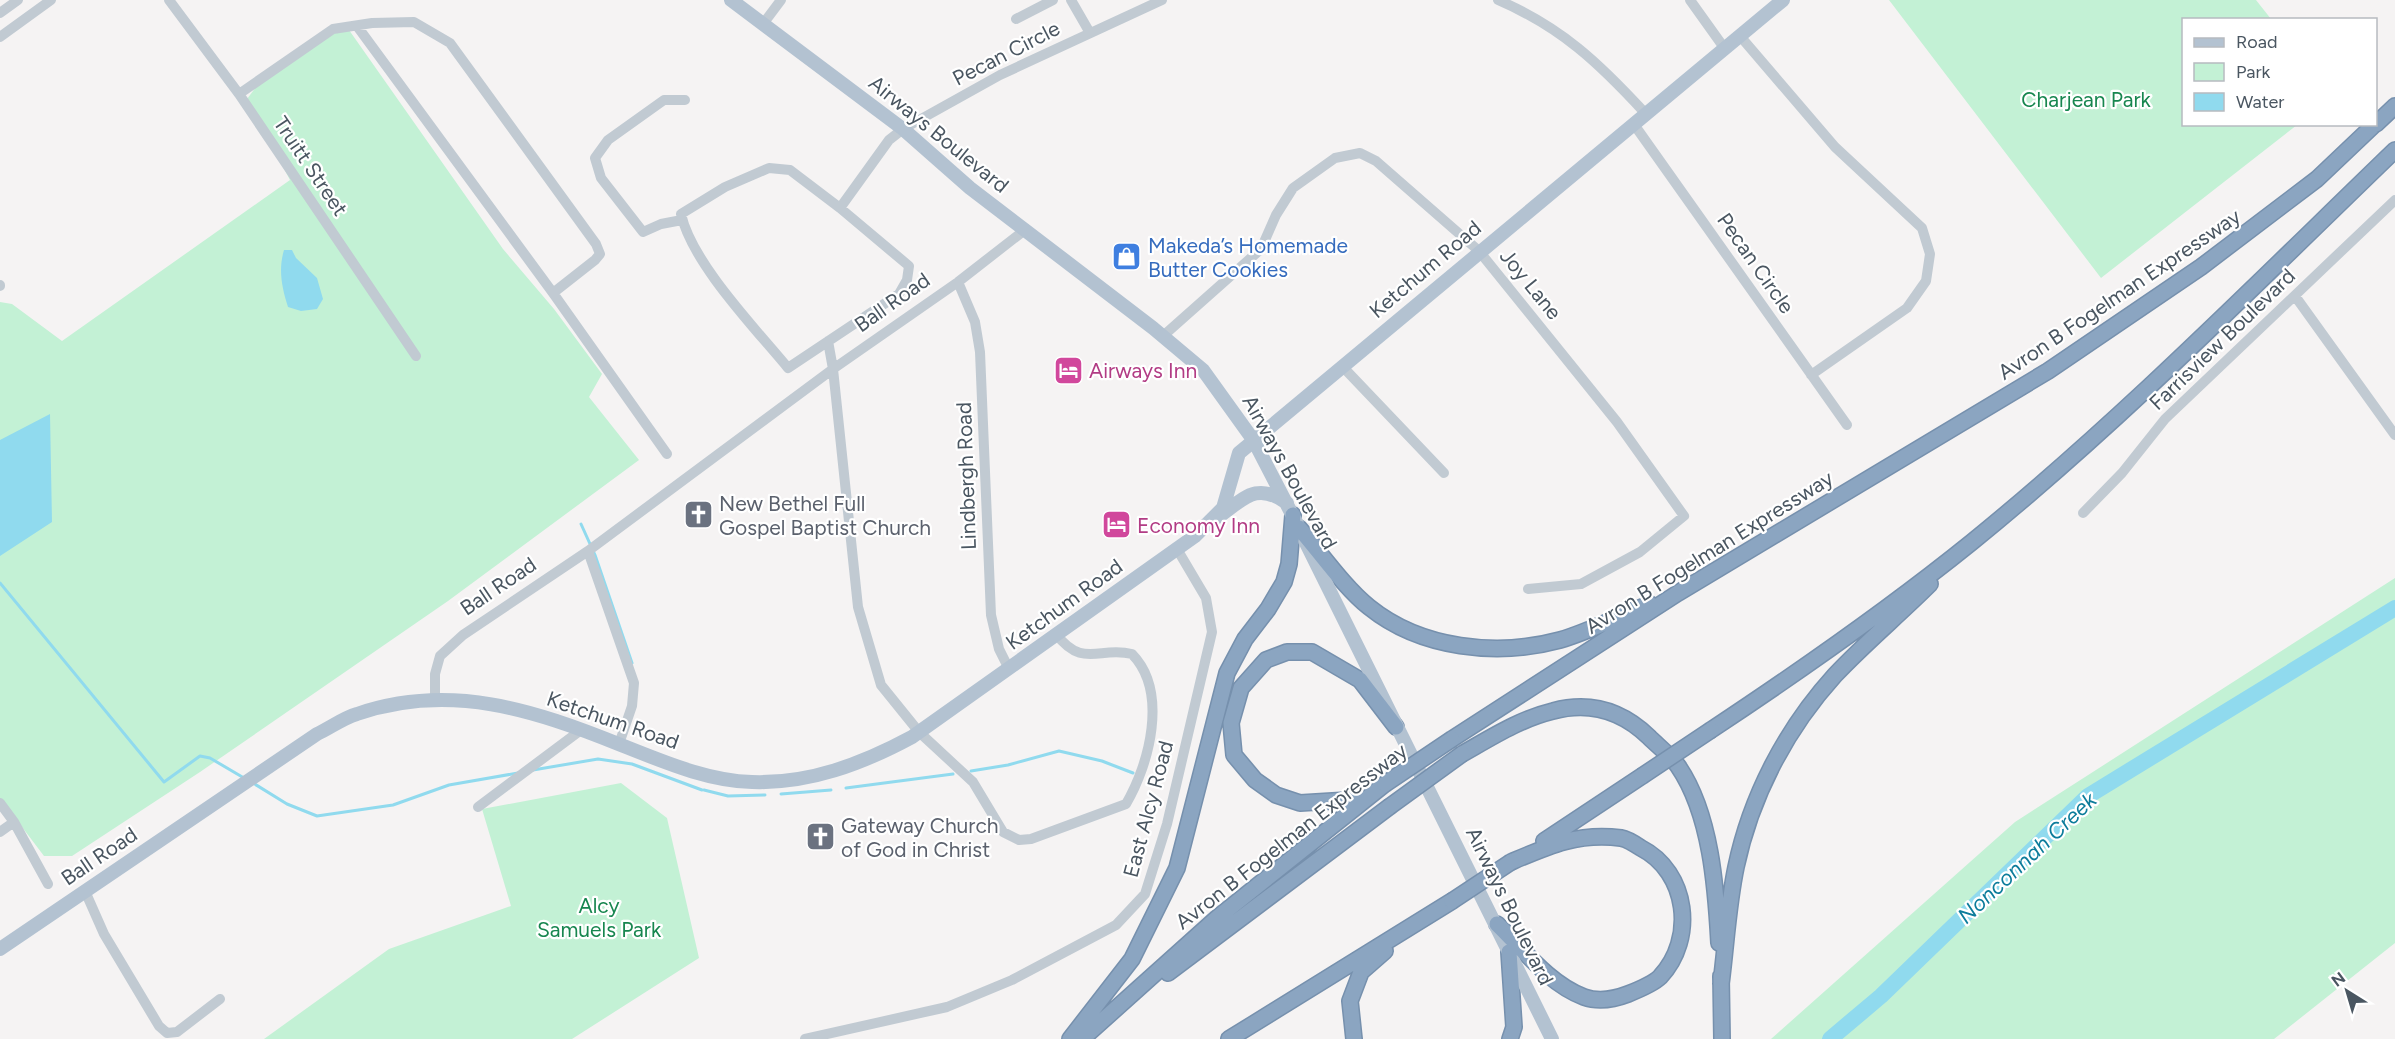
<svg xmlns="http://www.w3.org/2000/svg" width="2395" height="1039" font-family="Figtree,sans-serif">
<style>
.green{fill:#c3f1d5}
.water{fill:#90daee}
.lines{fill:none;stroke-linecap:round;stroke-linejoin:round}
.stream{stroke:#90daee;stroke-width:3}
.river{stroke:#90daee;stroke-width:16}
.highway-casing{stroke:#7690ad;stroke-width:18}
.minor{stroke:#c1cad2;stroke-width:10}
.major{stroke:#b3c2d1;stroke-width:14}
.highway{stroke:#8ba5c1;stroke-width:15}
.highway-bridge-casing{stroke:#7690ad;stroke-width:18;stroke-linecap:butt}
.highway-bridge{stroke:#8ba5c1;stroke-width:15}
.labels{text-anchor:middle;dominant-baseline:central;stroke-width:4.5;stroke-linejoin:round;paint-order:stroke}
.street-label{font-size:21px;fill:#4a5661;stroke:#fff}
.park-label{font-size:21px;fill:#17864f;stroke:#fff}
.shop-label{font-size:21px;fill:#366cbe;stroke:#fff;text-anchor:start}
.hotel-label{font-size:21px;fill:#b23c85;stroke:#fff;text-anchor:start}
.worship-label{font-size:21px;fill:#5b616d;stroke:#fff;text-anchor:start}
.water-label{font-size:22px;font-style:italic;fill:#0c7c9b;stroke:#fff}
</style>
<rect width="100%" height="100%" fill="#f5f3f3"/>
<path class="green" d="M1889,0H2256L2271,19L2184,20V124L2297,125L2101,278Z
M349,30L503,249L554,309L602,374L589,397L639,460L448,601L200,772L72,856H44L0,798V302L12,304L62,341L290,180L247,99L256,87L334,33Z
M2395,578V943L2274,1039H1771L2015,822Z
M621,783L667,818L699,958L572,1039H264L389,949L511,906L482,809Z"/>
<path class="water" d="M284,250H292L296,258L317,278L323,299L317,309L301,311L288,307C282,288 278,270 284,250Z
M50,414L52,522L0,556V440Z"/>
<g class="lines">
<path class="stream" d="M581,524L595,555L632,663
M0,583L164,782L200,756L210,758L244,778
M533,770L598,759L632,764L702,790
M971,771L1008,765L1059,751L1102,761L1133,773
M253,783L287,804L317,816L393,805L449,785L518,773
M846,788L953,774
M704,790L728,796L765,795
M781,794L831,790"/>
<path class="river" d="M1830,1039L1881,996L2088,796L2395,608"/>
<defs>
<path id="highway" d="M2376,124L2395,106
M1299,528C1320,552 1344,587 1369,607C1421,649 1497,657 1560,640C1591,631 1620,615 1650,604
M1711,730C1800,671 1889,609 1972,542C2121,421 2257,283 2395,150
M1452,739L1678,593L2048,371L2201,267L2317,179L2375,124
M1462,754C1492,737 1520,719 1553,711C1590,701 1622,711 1649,737C1658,746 1671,756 1678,766C1711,814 1716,888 1719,943
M1365,799L1300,803L1276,795L1255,780L1234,755L1231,723L1241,688L1266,660L1287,652H1312L1360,680L1396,727
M1544,841L1642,776
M1497,924C1523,949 1549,984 1584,997C1598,1002 1615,999 1628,994C1638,990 1653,984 1660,977C1696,939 1688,872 1641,848C1635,844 1627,839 1621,838C1579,832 1548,846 1511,862
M1509,952L1514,1027L1510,1039
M1168,973L1389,807
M1721,976L1722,1039
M1721,984C1726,945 1728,905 1736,867C1751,796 1786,729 1835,675C1865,643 1899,615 1930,584
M1070,1039L1132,959L1177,868L1227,673L1245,639L1268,609L1284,582L1289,564L1293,515
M1082,1039L1217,918L1385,784
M1229,1039L1452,901
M1354,1039L1350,1001L1361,972L1385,951"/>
</defs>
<use href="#highway" class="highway-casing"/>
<path class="minor" d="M169,0L239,94L416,356
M1071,0L1090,33
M1498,0C1561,27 1599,63 1645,113
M1690,0L1725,49
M0,13L18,0
M1016,19L1053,0
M763,24L781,0
M357,26L553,293L667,454
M1740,36L1835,147L1922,228L1930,254L1926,281L1907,308L1811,375
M0,37L51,0
M239,94L333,29L372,23L414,22L450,43L596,244L600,254L595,260L553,293
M1633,123L1847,425
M769,168L790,170L840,208L909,266L907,280L899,294L788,368C755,328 692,263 681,214L725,187Z
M840,208L889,140L903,129L1000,75L1162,0
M682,220L661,224L643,232L601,178L595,158L608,140L664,100H685
M958,282L975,322L980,352L991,615L999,649L1009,669
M0,285V286
M2295,296L2395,435
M1163,336L1261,249L1276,215L1293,188L1335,158L1360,153L1376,161L1479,251L1617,422L1684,516L1640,552L1581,584L1528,589
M828,341L833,369L858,607L881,685L919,732L973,782L1003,832L1019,840L1031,839L1126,804C1149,765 1169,692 1132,654C1099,646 1083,669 1056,634
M1342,366L1444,473
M2083,513L2122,473L2165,419L2395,200
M588,551L634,683L632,706L619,744
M435,698V674L440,656L463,635L588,551L833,369L958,282L1026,229
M0,803L14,822L48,884
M478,807L581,730
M0,832L14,822
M85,891L104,934L159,1026L167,1033L177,1032L220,999
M805,1039L947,1007L1012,980L1116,925L1145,894L1167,824L1212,632L1206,598L1177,549"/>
<path class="major" d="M731,0L903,129L970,188L1153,328L1203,370L1254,441L1297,524
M1218,517C1244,499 1256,481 1287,503
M1305,541L1552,1039
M0,949L317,734C330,728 343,718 357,714C450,682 534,710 621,745C662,761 707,781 752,782C809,784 862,764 912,737L1195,536L1223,508L1239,453L1783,0"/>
<use href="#highway" class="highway"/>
<defs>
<path id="highway-bridge" d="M1642,776L1711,730
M1385,784L1452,739
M1389,807L1462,754
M1452,901L1511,862"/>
</defs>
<use href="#highway-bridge" class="highway-bridge-casing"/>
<use href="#highway-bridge" class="highway-bridge"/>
</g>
<defs>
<symbol id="shop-square" viewBox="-11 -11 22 22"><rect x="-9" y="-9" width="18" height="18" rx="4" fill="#3f7fe0" stroke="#fff"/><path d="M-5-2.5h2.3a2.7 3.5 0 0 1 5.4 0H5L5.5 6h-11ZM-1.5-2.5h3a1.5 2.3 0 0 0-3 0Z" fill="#fff"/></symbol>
<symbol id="hotel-square" viewBox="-11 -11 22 22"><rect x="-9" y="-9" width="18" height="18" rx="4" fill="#d1479c" stroke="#fff"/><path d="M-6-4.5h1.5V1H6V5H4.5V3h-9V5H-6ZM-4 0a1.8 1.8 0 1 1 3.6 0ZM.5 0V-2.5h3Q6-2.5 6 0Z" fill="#fff"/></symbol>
<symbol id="church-square" viewBox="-11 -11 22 22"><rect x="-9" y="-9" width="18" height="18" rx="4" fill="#6b7280" stroke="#fff"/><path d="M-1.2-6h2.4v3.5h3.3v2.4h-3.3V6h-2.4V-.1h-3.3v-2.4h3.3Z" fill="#fff"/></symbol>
</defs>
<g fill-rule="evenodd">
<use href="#shop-square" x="1110" y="240" width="33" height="33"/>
<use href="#hotel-square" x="1052" y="354" width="33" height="33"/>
<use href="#church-square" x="682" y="498" width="33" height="33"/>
<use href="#hotel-square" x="1100" y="508" width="33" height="33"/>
<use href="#church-square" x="804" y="820" width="33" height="33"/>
</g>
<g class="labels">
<g class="street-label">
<text transform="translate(1006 53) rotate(-27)">Pecan Circle</text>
<text transform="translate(939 134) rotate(39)">Airways Boulevard</text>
<text transform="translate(311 166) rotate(56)">Truitt Street</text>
<text transform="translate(1756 263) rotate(55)">Pecan Circle</text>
<text transform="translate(1425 269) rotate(-40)">Ketchum Road</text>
<text transform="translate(1531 284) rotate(51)">Joy Lane</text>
<text transform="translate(2119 294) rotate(-34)">Avron B Fogelman Expressway</text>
<text transform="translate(892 302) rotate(-35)">Ball Road</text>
<text transform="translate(2222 339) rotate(-44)">Farrisview Boulevard</text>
<text transform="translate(1290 472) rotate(61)">Airways Boulevard</text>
<text transform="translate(966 476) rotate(-92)">Lindbergh Road</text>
<text transform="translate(1709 552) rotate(-32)">Avron B Fogelman Expressway</text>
<text transform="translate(498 586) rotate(-34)">Ball Road</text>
<text transform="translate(1064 604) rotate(-36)">Ketchum Road</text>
<text transform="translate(613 720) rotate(19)">Ketchum Road</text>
<text transform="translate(1148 809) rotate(-75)">East Alcy Road</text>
<text transform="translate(1291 836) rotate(-38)">Avron B Fogelman Expressway</text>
<text transform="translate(99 856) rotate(-34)">Ball Road</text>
<text transform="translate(1510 906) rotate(64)">Airways Boulevard</text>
</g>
<g class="park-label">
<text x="2086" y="99">Charjean Park</text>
<text x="599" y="905">Alcy<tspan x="599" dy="24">Samuels Park</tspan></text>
</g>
<g class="shop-label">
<text x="1148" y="245">Makeda’s Homemade<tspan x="1148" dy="24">Butter Cookies</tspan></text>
</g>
<g class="hotel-label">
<text x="1089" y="370">Airways Inn</text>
<text x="1137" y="525">Economy Inn</text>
</g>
<g class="worship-label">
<text x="719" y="503">New Bethel Full<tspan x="719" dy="24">Gospel Baptist Church</tspan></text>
<text x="841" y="825">Gateway Church<tspan x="841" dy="24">of God in Christ</tspan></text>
</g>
<g class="water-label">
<text transform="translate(2027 858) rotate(-43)">Nonconnah Creek</text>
</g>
</g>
<rect x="2182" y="18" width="195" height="108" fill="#ffffff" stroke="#b7bbc0" stroke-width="1.5"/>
<rect x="2194" y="38" width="30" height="9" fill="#b3c2d1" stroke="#b7bbc0" stroke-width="1.5"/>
<text x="2236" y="48" font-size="18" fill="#4a5661">Road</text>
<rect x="2194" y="63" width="30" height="18" fill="#c3f1d5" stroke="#b7bbc0" stroke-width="1.5"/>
<text x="2236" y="78" font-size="18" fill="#4a5661">Park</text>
<rect x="2194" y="93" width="30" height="18" fill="#90daee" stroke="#b7bbc0" stroke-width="1.5"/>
<text x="2236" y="108" font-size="18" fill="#4a5661">Water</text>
<g transform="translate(2347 991) rotate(323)" stroke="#ffffff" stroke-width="4.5" paint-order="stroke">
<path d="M0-4.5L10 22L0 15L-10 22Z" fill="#4a5661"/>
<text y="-9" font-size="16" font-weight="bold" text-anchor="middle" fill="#4a5661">N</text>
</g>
</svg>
